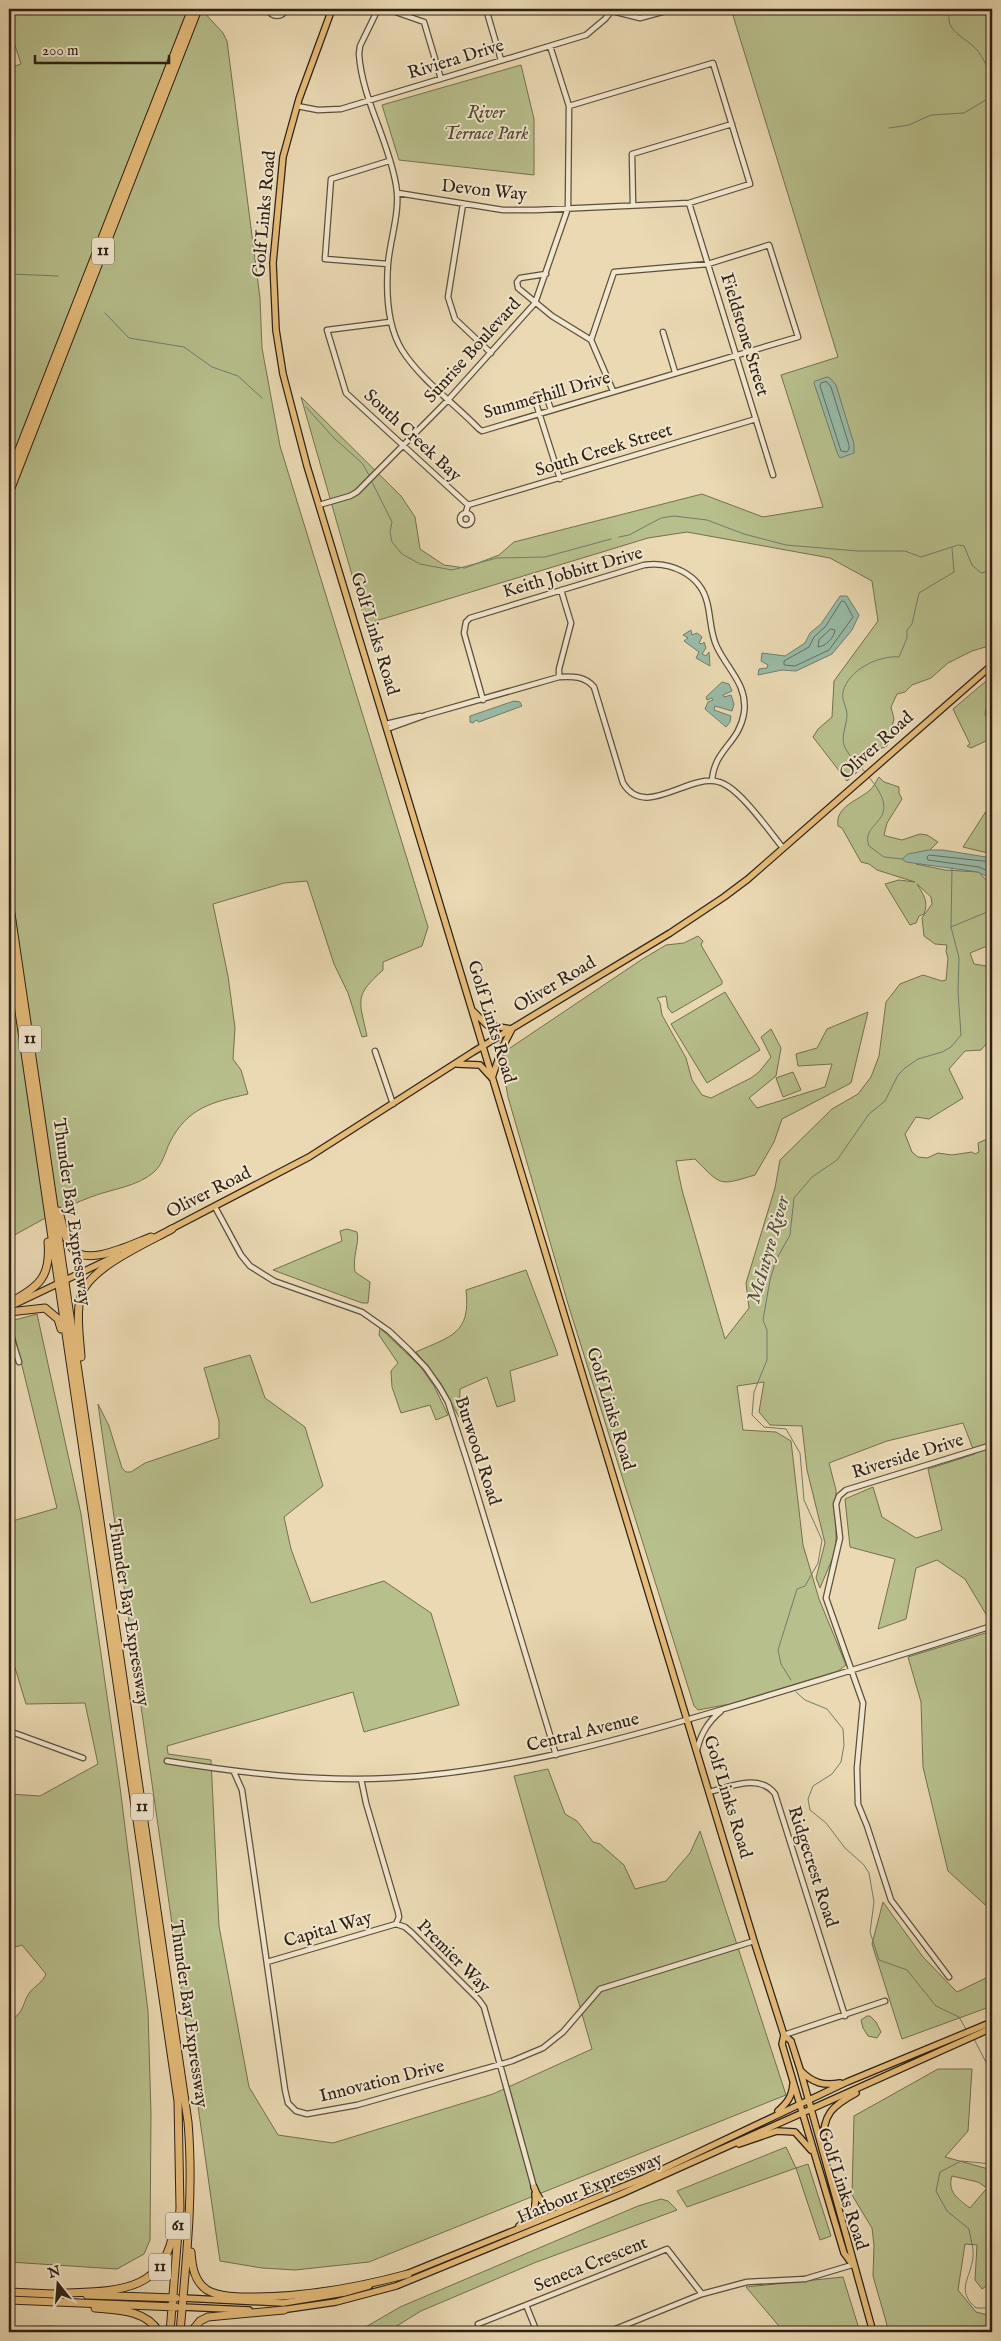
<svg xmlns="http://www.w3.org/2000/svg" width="1001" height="2341" font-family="'IM FELL English',serif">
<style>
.green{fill:#b7bf8c;stroke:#727050;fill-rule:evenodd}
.water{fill:#99bba8;stroke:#6e7d6d}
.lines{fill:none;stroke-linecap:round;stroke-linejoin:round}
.shore{stroke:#646e5e;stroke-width:1}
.stream{stroke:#6e7d6d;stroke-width:1}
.minor-casing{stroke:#5d4f3c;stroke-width:7}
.major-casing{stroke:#2e2115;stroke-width:8}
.highway-casing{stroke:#2e2115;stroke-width:9}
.minor{stroke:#f1e6ce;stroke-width:4.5}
.major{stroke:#e5bc7a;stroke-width:5.5}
.highway{stroke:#e5bc7a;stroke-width:7}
.labels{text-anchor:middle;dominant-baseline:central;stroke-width:4;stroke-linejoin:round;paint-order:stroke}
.shield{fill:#f1e6ce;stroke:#685c4c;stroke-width:1}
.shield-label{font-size:16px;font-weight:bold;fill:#2e2115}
.street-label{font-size:18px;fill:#2e2115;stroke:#f1e6ce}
.park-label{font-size:18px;font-style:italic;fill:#504833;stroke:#f1e6ce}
.water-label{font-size:19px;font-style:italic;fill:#4e4f41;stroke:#f1e6ce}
</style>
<rect width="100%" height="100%" fill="#ead9b3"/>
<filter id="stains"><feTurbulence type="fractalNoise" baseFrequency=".004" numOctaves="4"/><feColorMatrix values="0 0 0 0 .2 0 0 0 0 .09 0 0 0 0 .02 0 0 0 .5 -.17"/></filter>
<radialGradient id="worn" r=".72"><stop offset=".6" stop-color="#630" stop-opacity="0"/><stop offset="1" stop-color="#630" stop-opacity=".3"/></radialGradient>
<path class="green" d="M9,9H201L223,33L227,41L260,298L262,348L280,446L428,927L422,946L383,962V970C354,996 359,999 367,1036L362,1037L348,993L334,964L307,881L284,883L213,904L228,976L235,1028L233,1059L241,1070L248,1094C213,1102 188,1107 170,1142C165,1152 163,1164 154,1172C137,1187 111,1189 91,1197C63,1207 35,1224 9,1238V68L21,64L11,33H9Z
M731,9H992V645L972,651L948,663L931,678L912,685L905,692L897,694L891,707L894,719L887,746L860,757L865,765L847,781L813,737L818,729L832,717L834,681L878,621L872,581L830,558L687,532L648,538L366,624L301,397L401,496L415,517L420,549L444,565L465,568L499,555L514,542L702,494L763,517L823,507L781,375L838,357Z
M521,65L534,119V175L399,160L382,105Z
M992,676V705H987L985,714L992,726V737L989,736L988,740L971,748L967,746L970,744L953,709Z
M879,777L884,782L899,787V793L902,799L887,823L884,835L886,836L902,840L920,834L927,835L938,842L916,864L945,870L979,872L992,887V944L970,953L974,964L992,967V1037L981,1050L965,1051L949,1069L963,1098L929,1119L916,1117L905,1134L912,1152L918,1157L927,1158L938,1153L952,1155L972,1152L975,1154L979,1152L978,1143L992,1137V1621H990L965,1579L937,1560L916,1568L906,1619L878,1629L895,1559L850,1547L845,1499L873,1487L882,1517L916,1538L942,1530L928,1469L975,1454L963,1423L887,1441L829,1463L836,1490V1550L820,1588L816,1578L825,1543L807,1470L802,1426L770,1425L759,1412L764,1382L737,1386L743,1430L776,1432L791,1441L803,1545L819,1599L846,1665L838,1671L730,1704L698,1710L694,1706L568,1304L508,1097L505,1080L504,1052L641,960L666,945L684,943L698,936L703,941L701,945L722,981V984L672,1013L668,1008L666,996L657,998L660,1003L662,1015L686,1058L692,1080L702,1095L711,1098L751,1078L759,1072L771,1057L761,1037L771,1029L781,1048L776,1076L749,1098L757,1108L825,1087L832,1064L798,1066L796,1054L817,1048L827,1029L868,1012L851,1083L782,1119L774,1142L755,1175C718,1186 722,1186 695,1159L676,1161L682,1190L725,1339L749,1308L746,1283L775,1188L780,1160L832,1109L858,1094L871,1077L879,1056L886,1002L900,984L923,975L942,981L946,980L948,958L946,951L947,945L935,944L924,936L922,918L932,904L931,897L917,884C923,894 929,901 924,914L919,916L916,923L910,925L885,884L899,880L915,882L877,870L869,864L861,862L842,828L838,826C835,806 858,801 870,790C874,787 876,781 879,777Z
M992,802V854L963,847Z
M725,992L760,1050L707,1083L671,1024Z
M793,1072L801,1090L783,1097L776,1078Z
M347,1229L357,1232C360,1242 352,1257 355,1272L370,1282L368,1303H362L273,1270L342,1241L340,1231Z
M526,1270L558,1355L510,1371L515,1401L497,1407L487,1377L460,1389L459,1417L440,1382L416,1352C451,1336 471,1334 466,1290Z
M37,1314L81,1514L120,1787L148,2011L151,2114L150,2240L144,2254L117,2269L9,2262V2020C24,2015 22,2003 30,1992C36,1985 42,1983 46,1974L22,1945L9,1949V1794L40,1796L98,1764L85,1703L26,1704L9,1648V1522L57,1508L11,1321Z
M380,1328L420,1366L434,1386L448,1415L436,1420L430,1405L401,1413L392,1387L391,1371L398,1363L379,1335Z
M250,1355L265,1398L305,1427L323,1486L284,1517L291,1549L311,1603L384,1581L431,1613L459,1705L364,1732L353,1692L167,1746L168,1754L211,1760L219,1926L249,2087L278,2135L333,2143L493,2094L592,2049L514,1776L548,1769L565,1814L577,1821L593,1842L600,1844L624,1865L635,1889L666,1881L690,1853L700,1831L786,2095L369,2262L295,2270L262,2268L220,2261L98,1404L109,1426L122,1468L126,1472H131L145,1463L219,1438V1421L204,1368Z
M992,1631V1911L948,1871L923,1767L921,1702L908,1657Z
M883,1902L923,1957L957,1992L992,1975V2006L902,2039L872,1944Z
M867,2016H870L876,2022L881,2032L877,2038L868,2036L863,2028L861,2020Z
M938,2069H972L968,2131L945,2157L992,2170V2282L982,2289L975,2280L977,2245L965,2244L958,2290L976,2312L992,2316V2332H889L873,2276L874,2245L872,2228L852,2195L854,2116ZM952,2176L978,2182L987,2188L970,2208C958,2199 947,2192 952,2176Z
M786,2147L796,2168L808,2164L831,2236L820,2240L796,2168L687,2207L677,2191Z
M661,2199L668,2201L677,2210L534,2263L421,2311L387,2332H357L400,2307L638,2206Z
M843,2277L860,2332H784L746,2287Z
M50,2326L123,2330L125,2332H9V2327Z"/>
<path class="water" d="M827,377L830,378L836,385L854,444V453L840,458L838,455L814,383L815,381Z
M840,596H847L859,615L852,630L832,654L796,671L782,670L758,675L759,669L767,668L768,665L761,661L762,653L785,656L805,643L810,633L821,624Z
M691,630L692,635L697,633L702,637L699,643L702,644L704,642L706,648L702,654L706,656L709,652L710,666L696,658L699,652L684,641L688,638L683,635Z
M722,682L729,684L732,691L723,695L724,697L731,695L734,704L732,711L715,706L714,710L731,716L730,722L726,727L705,709L708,702L713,700L712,698L707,700L706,697Z
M514,701L520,702L522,706L479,722L476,720L473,723L470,722V716Z
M928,850H943L992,858V879L978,872L906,862L902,859L908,854Z"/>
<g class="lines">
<path class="shore" d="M827,382L831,387L849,445V449L847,452L841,451L820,386L821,383Z
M842,601L845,602L853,617L829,650L795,666L784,665V661L809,647L814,637L825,627Z
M831,629L835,630C834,638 826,646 818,647L819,640Z
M992,862L929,855L927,857L928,860L979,867L992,873"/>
<path class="stream" d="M950,9C943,32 965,36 978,51C983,58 987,67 992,75
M889,128L909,125L931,115L964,113L989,98L992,99
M9,274L58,276
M105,313L129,338L184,347L212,367L238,376L262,398
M306,407L334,438L362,463L369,475
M372,482L392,522L390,532L392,542L402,554L420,564L452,570L497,558L545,557L611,539
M619,537L629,535L661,518L674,516L707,520L744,534L786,545L858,551H905L921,557L958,545L964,546L972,565L981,573L992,570
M866,773C858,764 848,756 844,745C841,736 847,724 847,715C847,707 841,699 843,692C848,670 879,655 899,657L907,638V630L912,624L919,593L954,572L952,548
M868,776C908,823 859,820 869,846L884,857L902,859
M951,927L952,868
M791,1680L781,1664L778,1650L797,1589L805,1586L818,1563L822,1540L804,1500L800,1453L786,1429L764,1427L752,1415L754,1392L767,1360V1330L763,1320L770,1280L776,1260L790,1235L794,1198L812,1177L837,1160L869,1114L885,1101L898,1075L905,1068L918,1059L942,1052L951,1047L961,1035L958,992L959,958L951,927L992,910
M796,1692L805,1700L827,1709L843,1729L844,1745L841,1762L832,1774L813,1786L808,1799L810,1810L826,1823L845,1848L864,1865L869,1873L874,1902L870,1932L879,1960L907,1970L936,2006L959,2017L967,2031
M974,2039L992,2074
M992,2164L961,2161L940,2172L936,2191L947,2211L969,2229C970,2237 974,2248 973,2257C971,2278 955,2290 976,2308H992"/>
<defs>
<path id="minor" d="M267,9C272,18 282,18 287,9
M378,9L360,46L359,54C362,99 389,141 396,185C401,210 390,239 388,264C386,292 387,326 402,350C421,380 454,403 479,429L482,431L798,337L769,245L708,264L614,272L591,340
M387,9L424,22L441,79
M486,9L501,60
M612,11L640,18L673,9
M297,106L318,110L341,109L586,35L605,19L613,9
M398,193L503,210H536L689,203L750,184L713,63L569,106
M689,203L773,475
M463,204L448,297L455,319L491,353
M633,205L632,154L732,124
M388,264L325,259L331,179L389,161
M546,274L520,278L517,282L518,288L552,316L591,340L613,391
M390,322L327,330L346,393L468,505
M663,332L675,372
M551,410L546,395H536L535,400L560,479
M319,505L350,496L357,492L448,400L535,303L568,208L569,106L550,46
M466,512L468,505L756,419
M460 519a6 6 0 1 1 12 0a6 6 0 1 1-12 0Z
M559,677V669L571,623L561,590
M483,700L464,633L466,622L470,618L644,565C670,561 700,574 707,602C711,617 710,633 717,647C728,670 748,685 744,713C739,744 714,749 712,781
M386,724L420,716
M387,729L426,715L559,677C572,676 585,676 594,687L623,783C645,820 688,773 719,782C739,787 769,831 783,848
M375,1051L393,1104
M215,1207L241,1255L250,1266L274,1281L362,1312L389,1331L409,1350L426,1368L440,1388L448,1402L469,1467L556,1755
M9,1330L19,1362
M9,1731L83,1758
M697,1750C701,1733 708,1722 721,1711
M167,1761C241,1773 316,1782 392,1778C504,1772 613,1742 720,1710C811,1683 902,1655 992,1626
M234,1772L242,1790L285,2090L288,2103L296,2111L307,2114L357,2105L512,2061L543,2048L563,2032L600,1989L754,1941
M361,1779L366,1803L398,1912L399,1917L396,1924L405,1927L412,1933L479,2000L484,2007L534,2187
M709,1792C729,1787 760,1773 775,1794L845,2016
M267,1962L396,1924
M949,1977L891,1900L867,1826L858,1804L857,1768L863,1703L826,1598L840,1538L836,1504L839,1496L846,1490L992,1445
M784,2035L885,2001
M478,2324L526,2305
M537,2332L526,2305L667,2249L702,2294
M608,2332L702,2294L747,2282L805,2279L852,2265"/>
<path id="major" d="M332,9L299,99L283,157L273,263L276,330L283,374L307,466L754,1941L784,2035L791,2041L800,2069L873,2332
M472,1010L487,1025L511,1029
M457,1064L480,1065L490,1076
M492,1078L502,1048L512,1029
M169,1230L309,1157L473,1052L670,933L724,897L748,879L992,665
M9,1307L118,1255
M784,2035L782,2044L844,2253L852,2264
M801,2071C813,2083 823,2086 840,2083
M778,2111C787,2103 792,2097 793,2084
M823,2143C823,2114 832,2106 856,2093
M739,2144L777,2131L795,2132L811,2150
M534,2187C540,2204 550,2211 568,2206
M519,2226C532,2219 537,2209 535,2194
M404,2275L644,2178L847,2082L992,2022
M183,2298L283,2303L344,2293L369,2286
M182,2307L249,2310
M281,2310L336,2302L396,2286L621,2194L992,2028"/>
<path id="highway" d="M9,475L192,9
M9,493L198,9
M9,900L188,2122C194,2193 186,2262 180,2332
M9,943L178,2101L180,2208L170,2332
M59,1211C62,1223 64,1238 72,1248C86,1268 132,1244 151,1237
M9,1303C39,1286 51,1278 48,1242
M9,1312L45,1308L58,1319L61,1329
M81,1357C80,1339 76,1317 80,1299C85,1269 147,1243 172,1229
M191,2252C192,2266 194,2281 207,2290C219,2297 239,2297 252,2297C306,2297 356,2288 408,2274
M9,2292L53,2294
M51,2294C107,2290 165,2299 174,2227
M87,2295L176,2298
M9,2300L176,2307
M95,2308C118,2310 146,2310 159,2332
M191,2332L200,2321L208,2317L284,2310"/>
</defs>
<use href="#minor" class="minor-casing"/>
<use href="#major" class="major-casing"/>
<use href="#highway" class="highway-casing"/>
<use href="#minor" class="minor"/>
<use href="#major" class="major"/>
<use href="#highway" class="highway"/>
</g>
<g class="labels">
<g class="shield">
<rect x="92" y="237.5" width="22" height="27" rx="4"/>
<rect x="19" y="1025.5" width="22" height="27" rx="4"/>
<rect x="131" y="1793.5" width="22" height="27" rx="4"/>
<rect x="165.5" y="2212.5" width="25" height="27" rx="4"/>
<rect x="149" y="2253.5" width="22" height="27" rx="4"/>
</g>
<g class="shield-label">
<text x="103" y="251">11</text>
<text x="30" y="1039">11</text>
<text x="142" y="1807">11</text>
<text x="178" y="2226">61</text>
<text x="160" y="2267">11</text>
</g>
<g class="street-label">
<text transform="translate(456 60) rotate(-17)">Riviera Drive</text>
<text transform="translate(484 191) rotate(6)">Devon Way</text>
<text transform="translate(265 214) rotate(-85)">Golf Links Road</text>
<text transform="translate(744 335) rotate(73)">Fieldstone Street</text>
<text transform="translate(473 351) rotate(-48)">Sunrise Boulevard</text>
<text transform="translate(547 396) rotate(-16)">Summerhill Drive</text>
<text transform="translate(412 436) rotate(43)">South Creek Bay</text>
<text transform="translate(604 451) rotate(-17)">South Creek Street</text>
<text transform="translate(573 573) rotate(-16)">Keith Jobbitt Drive</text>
<text transform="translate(374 634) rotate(73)">Golf Links Road</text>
<text transform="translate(877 746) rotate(-42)">Oliver Road</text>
<text transform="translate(555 985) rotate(-31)">Oliver Road</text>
<text transform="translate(491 1022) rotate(73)">Golf Links Road</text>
<text transform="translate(209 1193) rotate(-27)">Oliver Road</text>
<text transform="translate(71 1212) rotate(82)">Thunder Bay Expressway</text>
<text transform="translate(610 1409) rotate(73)">Golf Links Road</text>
<text transform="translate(477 1451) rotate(72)">Burwood Road</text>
<text transform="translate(908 1457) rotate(-17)">Riverside Drive</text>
<text transform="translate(128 1613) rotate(81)">Thunder Bay Expressway</text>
<text transform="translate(583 1733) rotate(-14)">Central Avenue</text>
<text transform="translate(727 1797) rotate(73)">Golf Links Road</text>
<text transform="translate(812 1867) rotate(72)">Ridgecrest Road</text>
<text transform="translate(328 1930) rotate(-16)">Capital Way</text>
<text transform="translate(453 1957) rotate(45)">Premier Way</text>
<text transform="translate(188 2014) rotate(82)">Thunder Bay Expressway</text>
<text transform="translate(382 2082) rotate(-14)">Innovation Drive</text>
<text transform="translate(590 2189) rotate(-23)">Harbour Expressway</text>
<text transform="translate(842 2189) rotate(72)">Golf Links Road</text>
<text transform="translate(591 2265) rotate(-22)">Seneca Crescent</text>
</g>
<g class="park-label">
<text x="486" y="113">River<tspan x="486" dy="21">Terrace Park</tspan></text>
</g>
<g class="water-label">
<text transform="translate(769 1250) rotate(-74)">McIntyre River</text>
</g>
</g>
<rect width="1001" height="2341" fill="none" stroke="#ead9b3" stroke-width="30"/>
<rect x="10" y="10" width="981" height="2321" fill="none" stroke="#2e2115" stroke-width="2.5"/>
<rect x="15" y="15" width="971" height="2311" fill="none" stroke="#2e2115"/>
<g transform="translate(58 2284) rotate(343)" stroke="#f1e6ce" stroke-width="4" paint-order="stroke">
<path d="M0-4L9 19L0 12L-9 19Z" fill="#2e2115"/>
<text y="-8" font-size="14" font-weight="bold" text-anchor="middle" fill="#2e2115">N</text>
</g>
<path d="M35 55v8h134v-8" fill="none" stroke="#2e2115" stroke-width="2.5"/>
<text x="42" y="55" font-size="15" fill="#2e2115" stroke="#f1e6ce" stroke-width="4" paint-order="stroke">200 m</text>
<rect width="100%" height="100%" filter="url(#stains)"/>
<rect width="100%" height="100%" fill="url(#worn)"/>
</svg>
